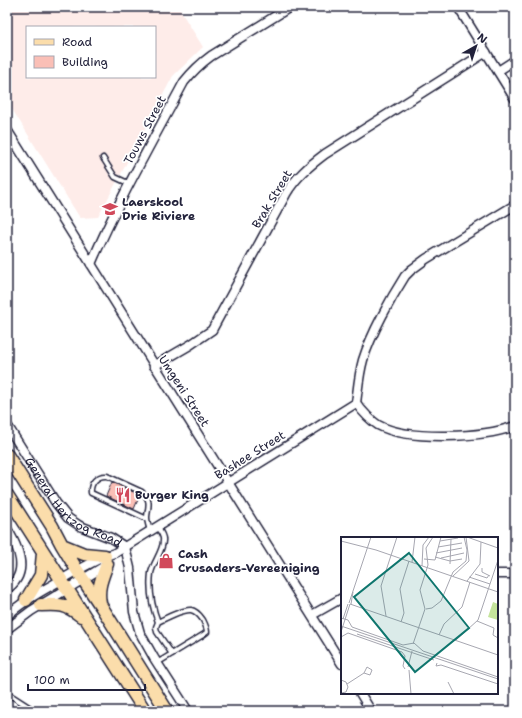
<svg xmlns="http://www.w3.org/2000/svg" width="522" height="718" font-family="'Shantell Sans',sans-serif">
<style>
.built{fill:#feece9;fill-rule:evenodd}
.building{fill:#fabfb6;stroke:#22223b}
.lines{fill:none;stroke-linecap:round;stroke-linejoin:round}
.service-casing{stroke:#22223b;stroke-width:7}
.minor-casing{stroke:#22223b;stroke-width:11}
.primary-casing{stroke:#22223b;stroke-width:15}
.service{stroke:#fff;stroke-width:4}
.minor{stroke:#fff;stroke-width:8}
.primary{stroke:#fbddab;stroke-width:12}
.labels{text-anchor:middle;dominant-baseline:central;stroke-width:3.5;stroke-linejoin:round;paint-order:stroke}
.street-label{font-size:12px;fill:#22223b;stroke:#fff}
.poi-label{font-size:12px;font-weight:bold;fill:#22223b;stroke:#fff;text-anchor:start}
.inset-road{fill:none;stroke:#a7a7b1;stroke-width:1}
.view{fill:#0f766e;fill-opacity:0.15;stroke:#0f766e;stroke-width:2}
.inset-edge{fill:none;stroke:#22223b;stroke-width:2}
</style>
<rect width="100%" height="100%" fill="#fff"/>
<filter id="ink" filterUnits="userSpaceOnUse"><feTurbulence type="fractalNoise" baseFrequency=".025" numOctaves="2"/><feDisplacementMap in="SourceGraphic" scale="8" xChannelSelector="R" yChannelSelector="G"/><feConvolveMatrix kernelMatrix="1 2 1 2 8 2 1 2 1" color-interpolation-filters="sRGB"/></filter>
<g filter="url(#ink)">
<path class="built" d="M9,7H178L203,47L173,76L98,217L80,218L7,101V9ZM27,27H155V77H27Z"/>
<path class="building" d="M112,482L140,495L134,509L106,496Z"/>
<g class="lines">
<defs>
<path id="service" d="M103,158L115,177L130,184
M147,519L91,493C90,483 97,475 107,476L142,492C152,501 148,506 147,517C147,522 149,527 150,531
M157,527C160,531 164,536 163,541C163,551 153,563 151,573C149,590 152,607 158,622
M157,663L203,635L207,632C207,628 205,624 203,620C200,616 197,611 191,610C182,609 166,618 158,622L156,627L157,632L172,654
M7,693L35,711"/>
<g id="minor">
<path d="M458,7L515,99"/>
<path d="M498,71L515,60"/>
<path d="M7,130L342,664"/>
<path d="M91,264C118,201 152,142 184,82C192,72 200,64 211,56L290,7"/>
<path d="M154,366L190,345L212,330L286,194C296,177 309,166 325,154L486,52"/>
<path d="M356,403C362,411 369,419 378,425C407,441 484,438 515,426"/>
<path id="s1" d="M7,425L56,503L68,518L80,526L111,538L125,547L130,568L134,612L140,633L154,658L188,711"/>
<path d="M7,529C19,548 30,573 7,589"/>
<path d="M497,574H515"/>
<path d="M312,615L342,598"/>
<path d="M7,616C22,601 41,592 59,581C77,571 95,559 115,553L356,403C358,388 359,374 363,360C371,334 391,298 405,276L411,270L426,259L515,205"/>
<path d="M7,629L31,611L108,564"/>
<path d="M360,693L371,711"/>
</g>
<path id="primary" d="M7,455L52,526L62,545L77,570L101,606L167,711
M7,495L145,711
M62,545L84,554L105,556
M26,600L41,575L43,553
M100,603C97,588 102,578 107,564
M41,605C60,604 66,604 81,616"/>
</defs>
<use href="#service" class="service-casing"/>
<use href="#minor" class="minor-casing"/>
<use href="#primary" class="primary-casing"/>
<use href="#service" class="service"/>
<use href="#minor" class="minor"/>
<use href="#primary" class="primary"/>
</g>
</g>
<defs>
<symbol id="school-bare" viewBox="-9 -9 18 18"><path d="M0-5L7-2L0 1L-7-2ZM-4 1L0 2.5L4 1V4Q0 6-4 4Z" fill="#d1495b" stroke="#fff" stroke-width="2.5" paint-order="stroke"/></symbol>
<symbol id="restaurant-bare" viewBox="-9 -9 18 18"><path d="M-5-6h1v4h1v-4h1v4h1v-4h1v5L-1.5 .5V6h-2V.5L-5-1ZM5-6V6H3V1.5H1.5Q1.5-4 5-6Z" fill="#d1495b" stroke="#fff" stroke-width="2.5" paint-order="stroke"/></symbol>
<symbol id="shop-bare" viewBox="-9 -9 18 18"><path d="M-5-2.5h2.3a2.7 3.5 0 0 1 5.4 0H5L5.5 6h-11ZM-1.5-2.5h3a1.5 2.3 0 0 0-3 0Z" fill="#d1495b" stroke="#fff" stroke-width="2.5" paint-order="stroke"/></symbol>
</defs>
<g fill-rule="evenodd">
<use href="#school-bare" x="99" y="198" width="22" height="22"/>
<use href="#restaurant-bare" x="112" y="484" width="22" height="22"/>
<use href="#shop-bare" x="155" y="550" width="22" height="22"/>
</g>
<g class="labels">
<g class="street-label">
<text transform="translate(145 130) rotate(-62)">Touws Street</text>
<text transform="translate(272 199) rotate(-59)">Brak Street</text>
<text transform="translate(184 391) rotate(57)">Umgeni Street</text>
<text transform="translate(250 455) rotate(-32)">Bashee Street</text>
<text stroke="none"><textPath href="#s1" startOffset="105">General Hertzog Road</textPath></text>
</g>
<g class="poi-label">
<text x="122" y="202">Laerskool<tspan x="122" dy="14">Drie Riviere</tspan></text>
<text x="135" y="495">Burger King</text>
<text x="178" y="554">Cash<tspan x="178" dy="14">Crusaders-Vereeniging</tspan></text>
</g>
</g>
<g transform="translate(341 537)">
<rect width="157" height="157" fill="#fff"/>
<path d="M152,65L157,67V83L147,80Z" fill="#c5e49c"/>
<path class="inset-road" d="M126,0L157,11M0,4L35,13L157,55M99,4L117,1M97,10L121,6M95,16L121,11M94,20L109,24L121,22M100,21L123,16M83,22L94,23L100,0M71,25L74,0M109,27L110,2M81,29L82,8L88,0M141,31V35L149,39M134,37L146,41L148,38M112,39L128,24L125,0M128,40L149,47M126,44L139,27L140,5M8,66L30,0M10,67L12,55M85,72L91,71L100,64L112,35L125,24L126,13L123,0M45,79L40,49L56,0M0,81L7,83L11,90L62,108L73,106L82,114L157,140M2,82L7,67M136,84L153,91L152,98L157,101M60,85L63,76L59,52L68,24M0,89L157,142M0,95L9,67L157,118M16,97L93,123M98,98L103,87L121,70L129,45M0,100L7,96L61,115L64,119L62,129L64,132M115,103L137,83L157,23M72,107L84,72L79,53L87,28L85,11L92,0M96,126L95,129L100,128L157,147M67,130L71,114M68,133L70,157M0,143L5,145L7,150L5,155L0,156M107,145L113,157M6,147L23,136L26,130L31,133L29,138L23,136"/>
<path class="view" d="M68,16L128,91L74,135L13,60Z"/>
<rect width="157" height="157" class="inset-edge"/>
</g>
<rect width="522" height="718" fill="none" stroke="#fff" stroke-width="24"/>
<rect x="12" y="12" width="498" height="694" fill="none" stroke="#22223b" stroke-width="1.5" filter="url(#ink)"/>
<rect x="26" y="26" width="130" height="52" fill="#ffffff" stroke="#a7a7b1"/>
<rect x="34" y="39" width="20" height="6" fill="#fbddab" stroke="#a7a7b1"/>
<text x="62" y="46" font-size="12" fill="#22223b">Road</text>
<rect x="34" y="56" width="20" height="12" fill="#fabfb6" stroke="#a7a7b1"/>
<text x="62" y="66" font-size="12" fill="#22223b">Building</text>
<g transform="translate(476 46) rotate(39)" stroke="#ffffff" stroke-width="3" paint-order="stroke">
<path d="M0-3L7 15L0 10L-7 15Z" fill="#22223b"/>
<text y="-6" font-size="11" font-weight="bold" text-anchor="middle" fill="#22223b">N</text>
</g>
<path d="M28 684v6h117v-6" fill="none" stroke="#22223b" stroke-width="2"/>
<text x="34" y="684" font-size="12" fill="#22223b" stroke="#ffffff" stroke-width="3" paint-order="stroke">100 m</text>
</svg>
